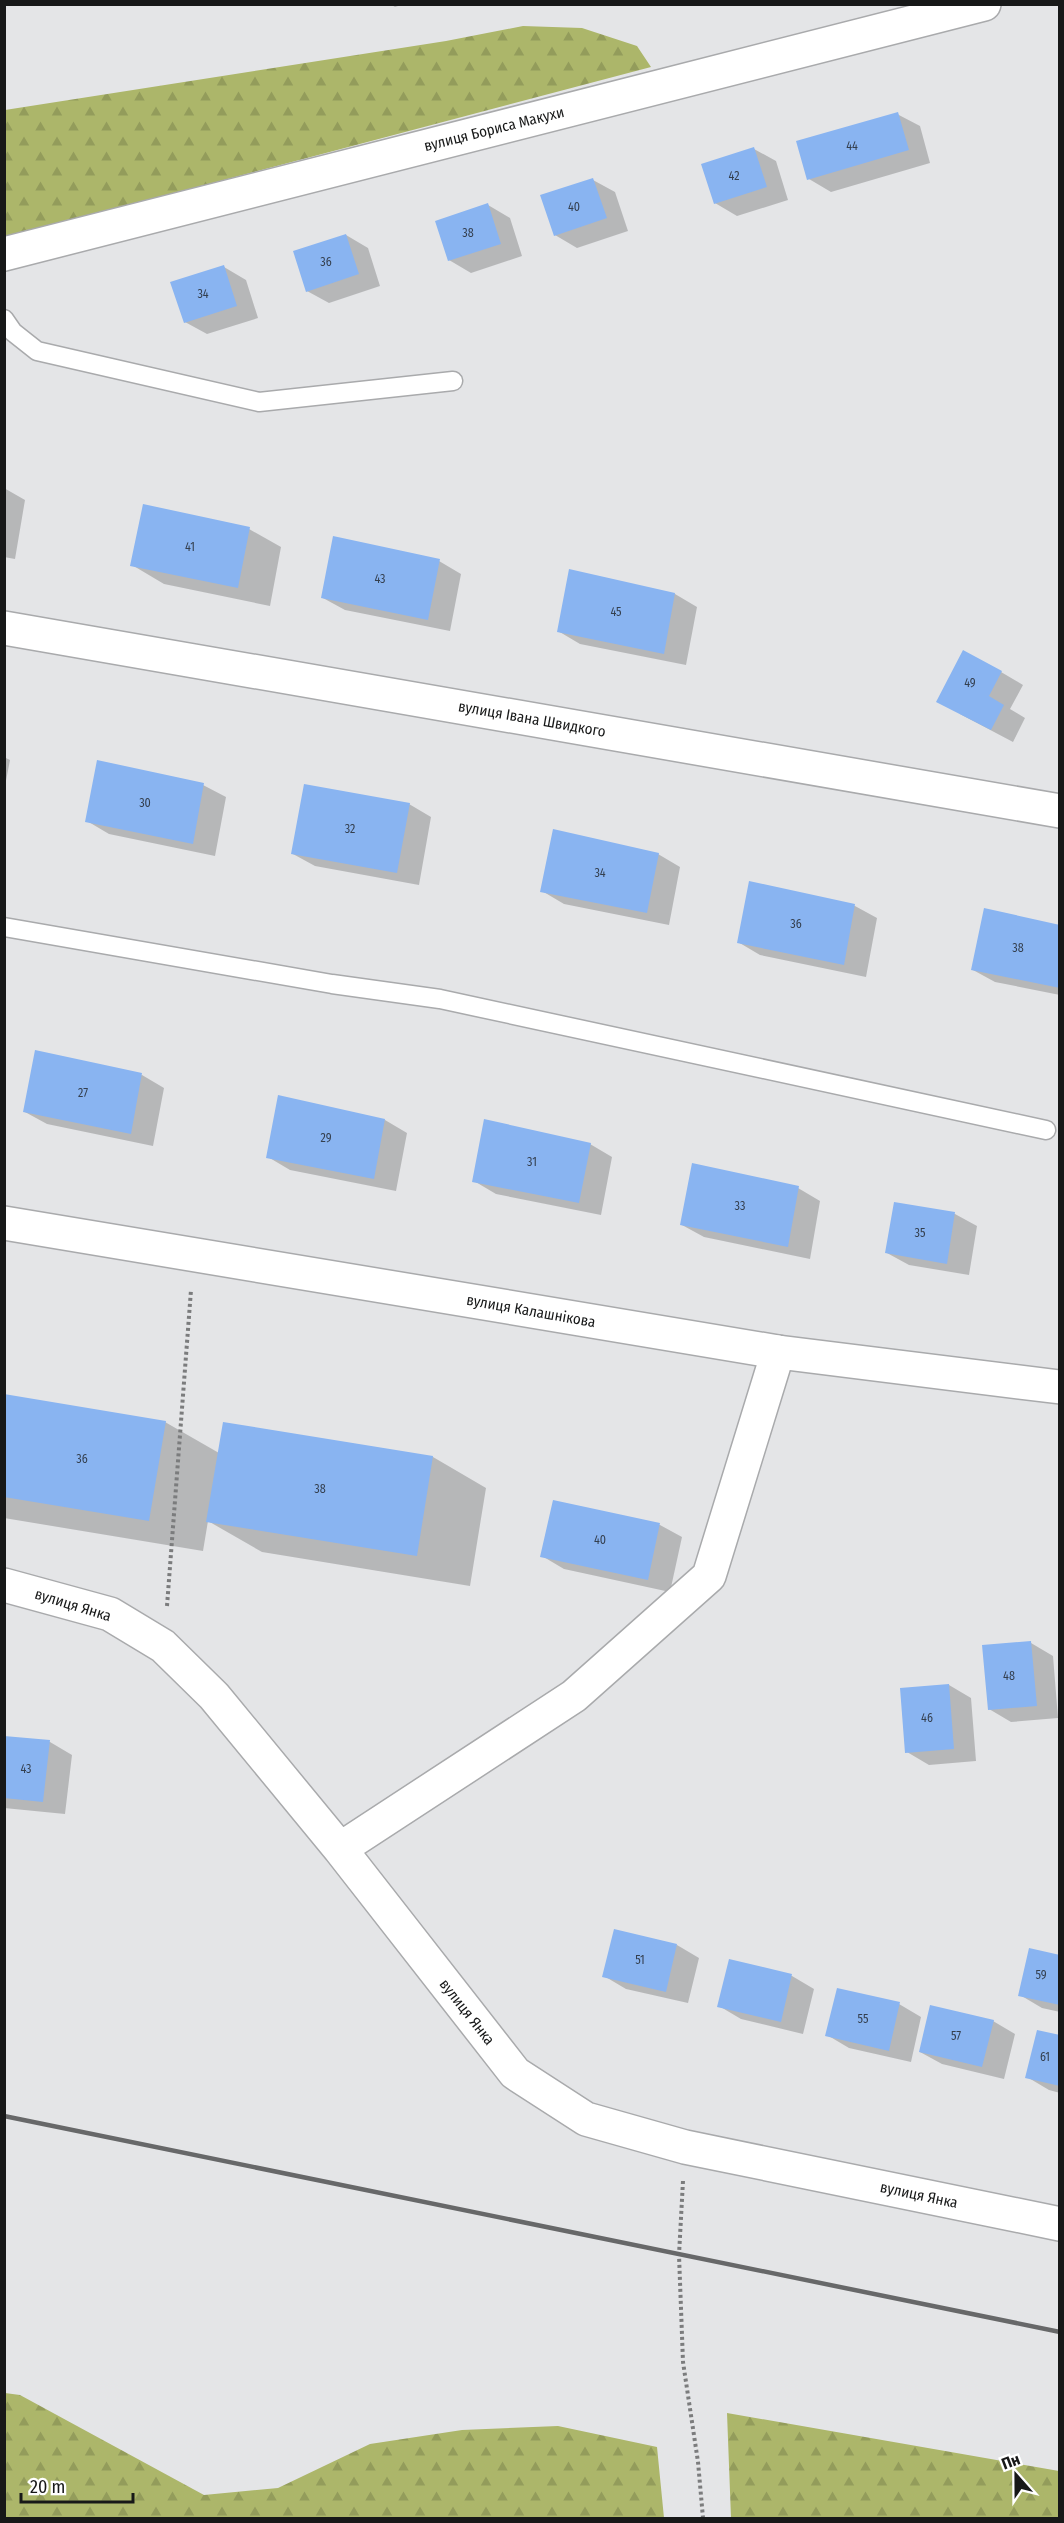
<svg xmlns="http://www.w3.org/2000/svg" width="1064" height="2523" font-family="'Fira Sans Condensed',sans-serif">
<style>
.forest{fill:url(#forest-firs)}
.shadow{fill:#0003}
.building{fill:#89b4f1}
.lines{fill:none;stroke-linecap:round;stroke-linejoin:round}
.lane-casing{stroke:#a9aaac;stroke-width:21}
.street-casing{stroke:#a9aaac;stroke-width:36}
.secondary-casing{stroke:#a9aaac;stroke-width:36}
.path{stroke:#7b7c7d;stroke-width:4;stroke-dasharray:3 3;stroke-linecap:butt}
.lane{stroke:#fff;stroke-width:18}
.street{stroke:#fff;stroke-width:33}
.secondary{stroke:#fff;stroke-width:33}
.rail{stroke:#676869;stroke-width:4.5}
.labels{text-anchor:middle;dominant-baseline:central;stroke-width:5;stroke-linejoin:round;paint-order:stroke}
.number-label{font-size:12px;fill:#343f4e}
.street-label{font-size:15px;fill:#171818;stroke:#fff}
</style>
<defs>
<pattern id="forest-firs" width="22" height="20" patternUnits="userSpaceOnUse" patternTransform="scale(1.5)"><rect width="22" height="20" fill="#acb66a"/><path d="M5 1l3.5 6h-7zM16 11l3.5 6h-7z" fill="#939c5b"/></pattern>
</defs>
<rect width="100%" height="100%" fill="#e4e5e7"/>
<path class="forest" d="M523,26L582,28L637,46L651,67L5,238V110L446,41Z
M5,2393L20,2395L204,2495L278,2488L370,2444L462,2430L558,2426L657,2447L664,2518H5Z
M727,2413L1059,2471V2518H731Z"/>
<path class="shadow" d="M390,4H404L395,7Z
M897,114L920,126L930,163L831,192L809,179Z
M754,149L776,161L788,200L737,216L715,203Z
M593,180L615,192L628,231L577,248L555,235Z
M488,205L510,218L522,256L471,273L449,260Z
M346,235L368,248L380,286L329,303L307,291Z
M224,267L246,280L258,318L207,334L185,322Z
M4,488L25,500L15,559L4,557Z
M249,529L281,547L270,606L164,584L132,565Z
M439,561L461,574L450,631L345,610L323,598Z
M570,571L675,594L697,607L686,665L580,644L558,631Z
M1001,672L1023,685L1010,709L1025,718L1013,742L960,714Z
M4,757L10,760L5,786H4Z
M203,785L226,797L215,856L109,834L87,821Z
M409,804L431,817L419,885L315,866L293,854Z
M658,854L680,867L669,925L564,904L542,891Z
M750,882L855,906L877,918L866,977L760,955L738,942Z
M1060,926V995L995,982L973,970Z
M142,1075L164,1088L153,1146L47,1124L25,1112Z
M385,1120L407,1133L396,1191L290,1170L268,1157Z
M590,1144L612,1157L601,1215L496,1194L474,1181Z
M798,1188L820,1201L810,1259L704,1237L682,1225Z
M895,1204L955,1214L977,1226L969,1275L909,1265L887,1253Z
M4,1396L165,1422L219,1453L224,1423L433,1457L486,1488L470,1586L262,1552L208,1521L203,1551L4,1518Z
M554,1502L660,1525L682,1537L670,1592L564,1569L542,1556Z
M1031,1643L1053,1656L1058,1718L1011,1722L989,1709Z
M949,1685L971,1698L976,1761L929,1765L907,1752Z
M4,1737L50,1742L72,1755L65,1814L4,1808Z
M677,1945L699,1958L688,2003L626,1989L604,1976Z
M1060,1957V2012L1042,2008L1020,1995Z
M730,1961L792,1976L814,1989L803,2034L741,2019L719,2006Z
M899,2004L921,2017L911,2062L849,2048L827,2035Z
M993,2021L1015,2034L1004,2079L942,2064L920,2052Z
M1060,2037V2093L1049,2090L1027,2077Z"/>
<path class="building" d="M898,112L909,150L807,180L796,141Z
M754,147L767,187L714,204L701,164Z
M593,178L607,218L554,236L540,195Z
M488,203L501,244L448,261L435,221Z
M346,234L359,274L306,292L293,251Z
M224,265L237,306L184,323L170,282Z
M143,504L250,527L238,588L130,566Z
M333,536L440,559L428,620L321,598Z
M569,569L675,593L664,654L557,632Z
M963,650L1002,671L989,696L1004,705L991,730L936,702Z
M97,760L204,783L193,844L85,822Z
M304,784L410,803L397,873L291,854Z
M553,829L659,853L647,913L540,892Z
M749,881L855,904L844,965L737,943Z
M984,908L1060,925V988L971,970Z
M35,1050L142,1073L131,1134L23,1112Z
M278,1095L385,1119L374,1179L266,1158Z
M484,1119L591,1143L579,1203L472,1182Z
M692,1163L799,1186L788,1247L680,1225Z
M894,1202L955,1212L947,1264L885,1253Z
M4,1394L166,1421L149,1521L4,1497Z
M223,1422L433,1456L417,1556L206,1522Z
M553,1500L660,1523L648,1580L540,1557Z
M1031,1641L1037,1706L988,1710L982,1645Z
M949,1684L954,1749L905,1753L900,1688Z
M4,1736L50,1740L43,1802L4,1798Z
M614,1929L677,1944L666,1992L602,1977Z
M1029,1948L1060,1955V2005L1018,1996Z
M729,1959L792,1974L781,2022L717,2007Z
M837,1988L900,2002L889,2051L825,2036Z
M930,2005L994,2020L982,2067L919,2052Z
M1037,2030L1060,2035V2086L1025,2078Z"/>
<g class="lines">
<defs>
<path id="lane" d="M4,319L13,332L37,351L259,402L453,381
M4,927L332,984L440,999L1046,1130"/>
<path id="street" d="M4,254L984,4
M4,628L1060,811
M4,1585L110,1614L163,1646L214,1696L340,1849L515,2073L586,2119L685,2147L1060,2224
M340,1849L574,1696L709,1576L778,1352"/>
<path id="secondary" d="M4,1223L778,1352L1060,1387"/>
</defs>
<use href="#lane" class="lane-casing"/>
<use href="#street" class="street-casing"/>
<use href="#secondary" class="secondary-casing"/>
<path class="path" d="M167,1606L191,1290
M683,2181L679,2255L683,2362L698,2462L703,2518"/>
<use href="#lane" class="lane"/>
<use href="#street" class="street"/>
<use href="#secondary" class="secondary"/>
<path class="rail" d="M4,2116L1060,2332"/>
</g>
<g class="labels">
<g class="number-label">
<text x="852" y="146">44</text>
<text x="734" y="176">42</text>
<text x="574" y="207">40</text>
<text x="468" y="233">38</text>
<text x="326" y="262">36</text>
<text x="203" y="294">34</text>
<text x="190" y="547">41</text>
<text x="380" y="579">43</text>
<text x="616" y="612">45</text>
<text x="970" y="683">49</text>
<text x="145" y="803">30</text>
<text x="350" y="829">32</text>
<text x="600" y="873">34</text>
<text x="796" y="924">36</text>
<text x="1018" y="948">38</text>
<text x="83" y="1093">27</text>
<text x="326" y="1138">29</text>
<text x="532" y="1162">31</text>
<text x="740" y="1206">33</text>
<text x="920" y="1233">35</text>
<text x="82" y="1459">36</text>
<text x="320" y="1489">38</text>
<text x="600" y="1540">40</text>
<text x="1009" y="1676">48</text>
<text x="927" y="1718">46</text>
<text x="26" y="1769">43</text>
<text x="640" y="1960">51</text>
<text x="1041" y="1975">59</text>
<text x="863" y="2019">55</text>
<text x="956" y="2036">57</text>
<text x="1045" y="2057">61</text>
</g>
<g class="street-label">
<text transform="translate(494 129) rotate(-14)">вулиця Бориса Макухи</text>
<text transform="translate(532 719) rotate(10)">вулиця Івана Швидкого</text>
<text transform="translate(531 1311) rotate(10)">вулиця Калашнікова</text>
<text transform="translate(73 1605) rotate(17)">вулиця Янка</text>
<text transform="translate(467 2012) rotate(52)">вулиця Янка</text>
<text transform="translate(919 2195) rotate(12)">вулиця Янка</text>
</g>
</g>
<rect width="1064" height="2523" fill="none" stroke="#171818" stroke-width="12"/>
<g transform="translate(1016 2475) rotate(339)" stroke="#ffffff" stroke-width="4.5" paint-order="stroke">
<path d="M0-4.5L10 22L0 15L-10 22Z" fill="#171818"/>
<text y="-9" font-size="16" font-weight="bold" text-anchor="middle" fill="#171818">Пн</text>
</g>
<path d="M21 2493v9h112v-9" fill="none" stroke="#171818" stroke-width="3"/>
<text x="30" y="2493" font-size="18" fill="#171818" stroke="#ffffff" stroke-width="4.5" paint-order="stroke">20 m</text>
</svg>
